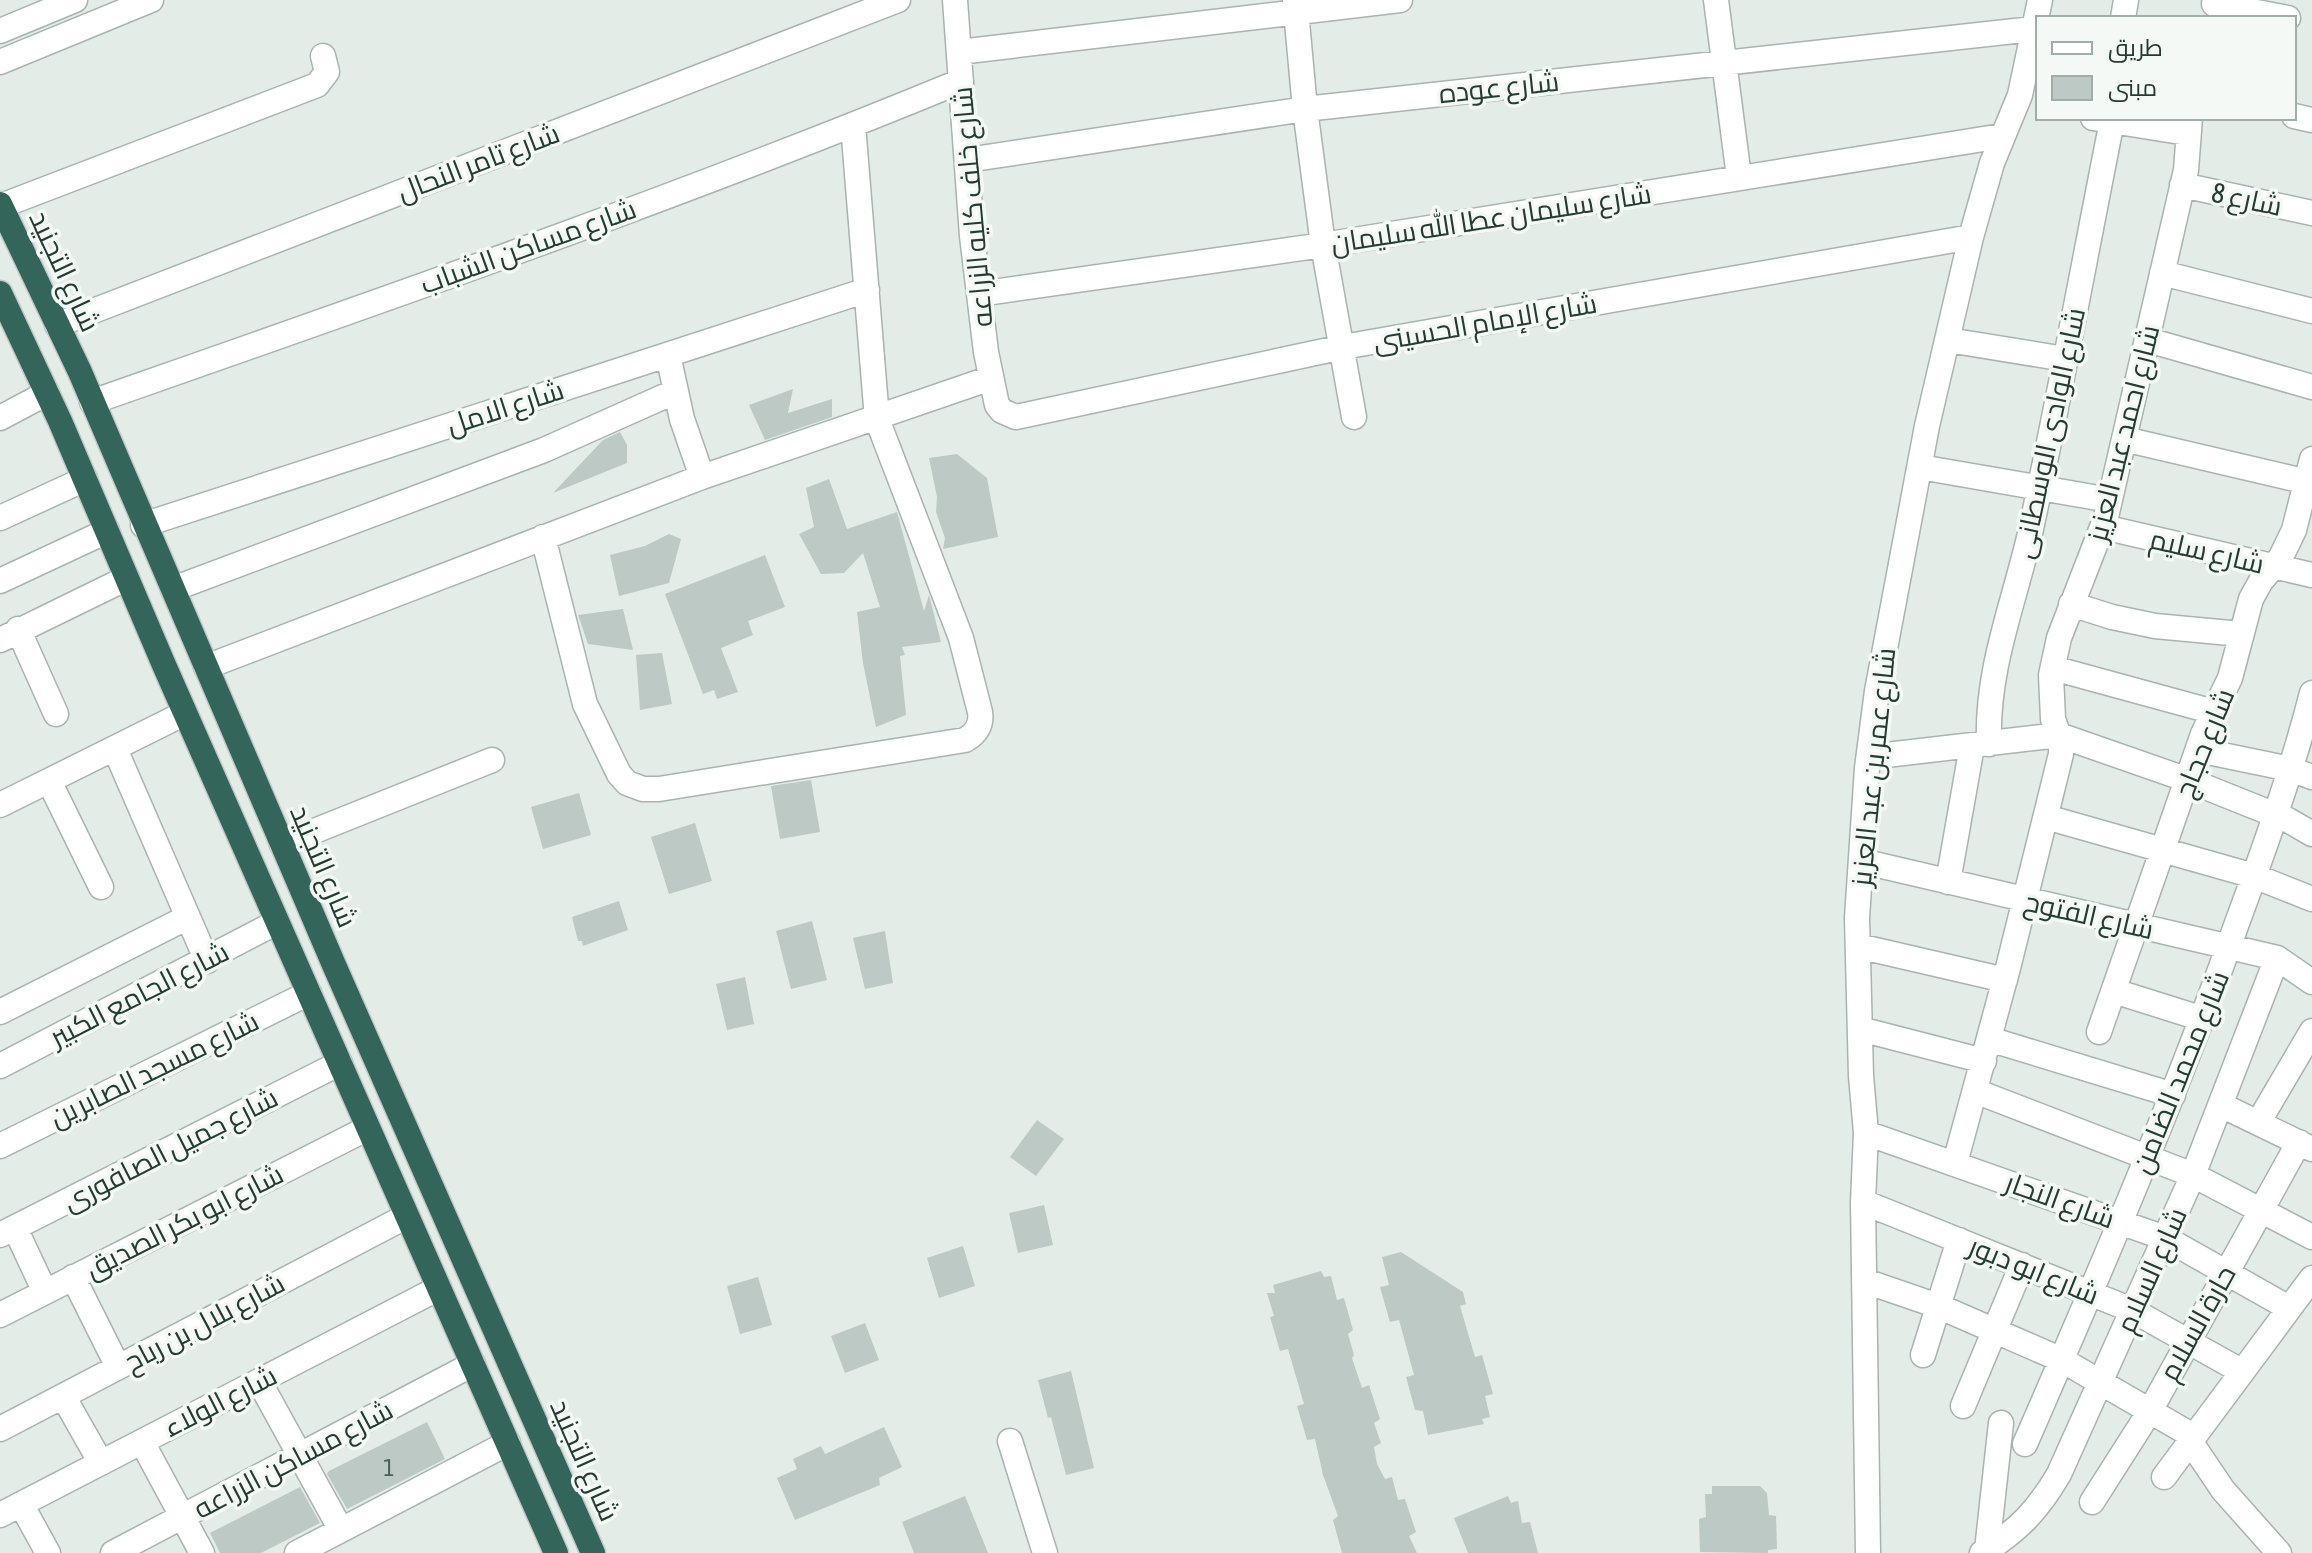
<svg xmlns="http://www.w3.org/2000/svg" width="2312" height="1553" font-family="'Asap Condensed',Cairo,sans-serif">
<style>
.building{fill:#bcc9c4}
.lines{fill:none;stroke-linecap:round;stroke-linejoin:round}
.minor-casing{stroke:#a7b4af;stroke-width:27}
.highway-casing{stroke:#c2c8c6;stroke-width:27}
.minor{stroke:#fff;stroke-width:24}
.highway{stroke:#33655b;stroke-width:24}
.labels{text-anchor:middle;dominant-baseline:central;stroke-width:7;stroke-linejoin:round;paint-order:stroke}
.number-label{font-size:24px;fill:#4b5f59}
.street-label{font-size:28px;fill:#253c35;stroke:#f4f9f6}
</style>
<rect width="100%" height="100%" fill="#e4ece8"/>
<path class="building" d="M793,389L788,413L832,399V417L765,440L749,405Z
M620,432L627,445V463L553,493L603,440Z
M957,454L987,478L998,537L943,549L945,538L936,512L937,497L929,458Z
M829,479L847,529L897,512L924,611L929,595L941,642L902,647L905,655L900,656L906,715L876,727L863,663L857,612L880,607L863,553L844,573L821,574L799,534L814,527L806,488Z
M669,534L681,539L669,583L619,596L610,555L645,546Z
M765,555L785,607L748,621L753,635L721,648L738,692L717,699L714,690L703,694L665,594Z
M623,609L633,650L588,644L578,615Z
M662,653L672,704L640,710L636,655Z
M811,780L820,832L780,839L771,786Z
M579,793L591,835L543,849L531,807Z
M695,823L712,881L669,894L651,837Z
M619,901L628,930L583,946L582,941H578L572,917Z
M812,921L827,980L791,989L776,931Z
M885,931L893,983L865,989L853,938Z
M745,977L754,1024L727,1030L716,984Z
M1037,1120L1064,1139L1036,1176L1010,1157Z
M1044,1205L1053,1245L1018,1253L1009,1213Z
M963,1246L975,1286L939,1298L927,1258Z
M1401,1252L1463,1292L1466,1304L1460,1306L1475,1357L1482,1355L1493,1394L1485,1396L1490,1417L1482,1419L1484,1424L1428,1435L1423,1411L1415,1410L1406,1377L1414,1375L1399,1320L1390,1322L1380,1287L1389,1285L1382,1257Z
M1321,1271L1324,1277L1331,1276L1337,1300L1344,1298L1353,1330L1348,1334L1354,1355L1352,1358L1362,1388L1369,1385L1380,1419L1374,1423L1381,1443L1374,1447L1377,1464L1385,1479L1392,1477L1398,1500L1405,1499L1416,1532L1409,1536L1417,1553H1342L1333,1520L1338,1516L1323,1475L1315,1439L1307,1440L1297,1406L1304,1404L1288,1349L1280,1351L1270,1317L1274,1316L1267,1293H1275L1273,1285Z
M758,1277L772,1325L740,1334L727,1286Z
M865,1323L879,1360L845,1373L831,1336Z
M1071,1371L1094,1468L1066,1475L1051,1417L1048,1418L1038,1380Z
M427,1422L445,1459L347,1509L327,1474L329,1471Z
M884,1427L902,1467L879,1478L880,1485L795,1520L777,1478L797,1469L793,1459L821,1446L825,1454Z
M1712,1486H1760L1767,1493L1769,1515L1776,1516L1777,1549L1768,1550V1553L1700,1552L1699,1519L1706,1517L1705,1494H1712Z
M300,1487L320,1523L261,1553H220L210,1533Z
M965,1496L988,1553H914L902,1522Z
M1508,1496L1511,1503L1518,1501L1522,1523L1530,1522L1538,1553H1468L1454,1518Z"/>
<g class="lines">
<defs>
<path id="minor" d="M955,0L972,236L986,352L997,405L1002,411L1016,417L1343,347L1971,237
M1295,0L1305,109L1323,245L1354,417
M1716,0L1739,177
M2214,4L2288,18
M2123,18L2126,0
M0,31L75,0
M959,52L1400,0
M0,62L151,0
M2294,116L2312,120
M2093,118L2187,133
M967,160L1305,109L2033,29
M2182,185L2312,213
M1,206L317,85L327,72L323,56
M2162,273L2312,311
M979,294L1323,245L2002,136
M57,325L898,0
M1948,340L2065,359
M2148,340L2312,387
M668,355L682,419L702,477
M92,402C383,300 675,199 961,81
M0,418L47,393
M2124,439L2312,483
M1920,467L2110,500
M0,518L85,479
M143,525L867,290
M2103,527L2312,575
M543,537L585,704L619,774L627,783L643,789H659L965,740C976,734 982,725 980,712L961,638L877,419L853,125
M0,581L107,531
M173,589L544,450L674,392
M2071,604L2112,617L2155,626L2241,634
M18,629L56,714
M0,640L127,578
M206,667L702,477L991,378
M2053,668L2214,712
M1989,744C1986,668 2015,601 2031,529C2060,394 2085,257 2112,121
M115,749L207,961
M2198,750L2290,769L2312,777
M1869,757L2059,735L2188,780L2288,820L2312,834
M49,781L101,887
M0,805L185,713
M2046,817L2254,876L2312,899
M282,844L492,760
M1861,861L2277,958L2312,982
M1948,882L1972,746
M1858,946L2005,980
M2114,991L2203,1019
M0,1012L188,917
M1860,1029L1984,1061
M2099,1032L2203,734L2230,678L2251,599L2261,581L2281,557L2294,530L2312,459
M1989,1039L2173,1095
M0,1066L277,922
M1975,1091L2193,1175L2312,1237
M2221,1105L2312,1149
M2258,1123L2312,1031
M1866,1133L2165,1238L2289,1308
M0,1146L309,993
M1955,1163L2008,968L2061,754V742L2053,719L2051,675L2059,638L2106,517L2186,170L2190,118
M1863,1202L2132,1310L2241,1371
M15,1228L45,1292
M0,1235L340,1063
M73,1277L118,1367
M1865,1281L1938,1306L2062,1360L2193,1436
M0,1315L368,1128
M1923,1355L1959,1240
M259,1381L341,1530
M63,1396L101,1463
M1963,1406L2022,1265
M0,1429L407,1216
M1010,1441L1045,1553
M2190,1441L2223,1490L2279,1553
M142,1442L202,1553
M2025,1444C2100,1272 2174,1100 2237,923C2265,847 2292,771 2312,693
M2164,1477L2312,1278
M2092,1502L2150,1411L2299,1142
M21,1504L48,1553
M0,1515L439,1288
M1987,1550L2001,1423
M113,1553L473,1364
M297,1553L508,1443
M1868,1553L1863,1202L1866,1133L1861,1076L1857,918L1867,768L1877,691L1927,426L1971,237L1992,163L2020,95L2040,0
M1982,1553C2018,1531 2038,1510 2059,1474L2193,1175L2277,958"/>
<path id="highway" d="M0,204L80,372L334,965L593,1553
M0,293L60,421L164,665L556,1553"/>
</defs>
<use href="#minor" class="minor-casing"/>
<use href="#highway" class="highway-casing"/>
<use href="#minor" class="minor"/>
<use href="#highway" class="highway"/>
</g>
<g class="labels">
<g class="number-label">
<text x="389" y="1467">1</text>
</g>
<g class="street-label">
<text transform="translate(1499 87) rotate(-6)">شارع عوده</text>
<text transform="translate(478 162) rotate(-21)">شارع تامر النحال</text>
<text transform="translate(2247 199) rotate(12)">شارع 8</text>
<text transform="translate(972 207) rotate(-95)">شارع خلف كليه الزراعه</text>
<text transform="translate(1491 218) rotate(-9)">شارع سليمان عطا الله سليمان</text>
<text transform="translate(528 246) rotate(-20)">شارع مساكن الشباب</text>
<text transform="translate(65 271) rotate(65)">شارع التجنيد</text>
<text transform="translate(1485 322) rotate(-10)">شارع الإمام الحسينى</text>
<text transform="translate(505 407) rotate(-18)">شارع الامل</text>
<text transform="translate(2049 433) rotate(-78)">شارع الوادى الوسطانى</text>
<text transform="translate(2123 433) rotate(-76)">شارع احمد عبد العزيز</text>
<text transform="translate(2207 551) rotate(13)">شارع سليم</text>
<text transform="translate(2204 743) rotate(-68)">شارع حجاج</text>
<text transform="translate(1873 767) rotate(-84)">شارع عمر بن عبد العزيز</text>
<text transform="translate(324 866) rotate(67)">شارع التجنيد</text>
<text transform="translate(2089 915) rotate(13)">شارع الفتوح</text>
<text transform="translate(139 994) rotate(-27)">شارع الجامع الكبير</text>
<text transform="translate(154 1069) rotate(-26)">شارع مسجد الصابرين</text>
<text transform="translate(2180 1072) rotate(-68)">شارع محمد الضامن</text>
<text transform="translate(170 1149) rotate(-27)">شارع جميل الصافورى</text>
<text transform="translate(2060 1200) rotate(20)">شارع النجار</text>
<text transform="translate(184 1221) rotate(-27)">شارع ابو بكر الصديق</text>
<text transform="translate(2034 1270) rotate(22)">شارع ابو دبور</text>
<text transform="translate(2151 1270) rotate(-66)">شارع السلام</text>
<text transform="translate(204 1322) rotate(-28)">شارع بلال بن رباح</text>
<text transform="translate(2197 1323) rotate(-61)">حارة السلام</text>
<text transform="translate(220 1401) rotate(-27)">شارع الولاء</text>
<text transform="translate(293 1459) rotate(-28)">شارع مساكن الزراعه</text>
<text transform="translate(585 1460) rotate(66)">شارع التجنيد</text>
</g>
</g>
<rect x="2036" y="16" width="260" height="104" fill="#f4f9f6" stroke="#a1ada9" stroke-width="2"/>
<rect x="2052" y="42" width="40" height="12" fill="#ffffff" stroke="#a1ada9" stroke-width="2"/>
<text x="2108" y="56" font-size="24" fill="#253c35">طريق</text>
<rect x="2052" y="76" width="40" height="24" fill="#bcc9c4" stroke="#a1ada9" stroke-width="2"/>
<text x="2108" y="96" font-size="24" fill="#253c35">مبنى</text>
</svg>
